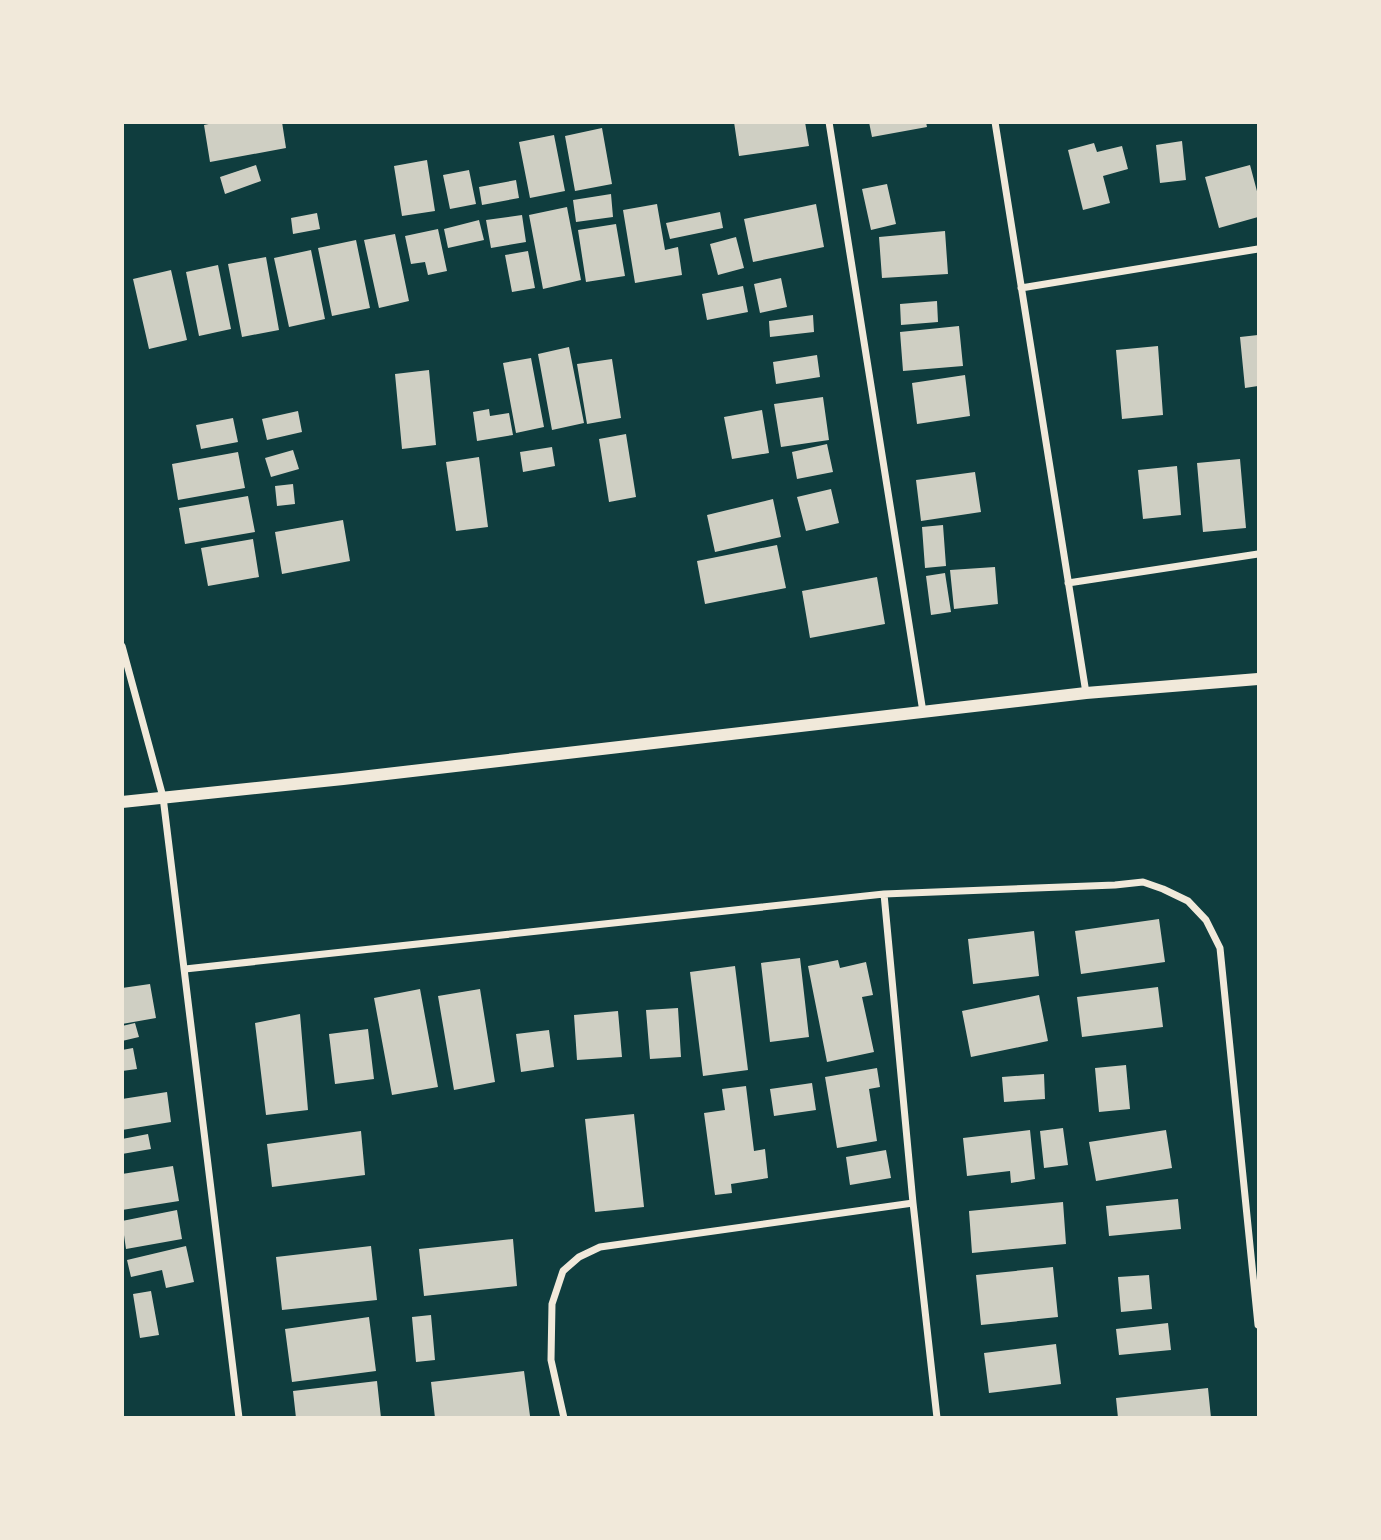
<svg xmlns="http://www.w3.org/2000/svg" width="1381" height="1540" font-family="Georgia,serif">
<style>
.building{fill:#cfcfc3}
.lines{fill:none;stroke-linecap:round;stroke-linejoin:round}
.minor{stroke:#f1e9da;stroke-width:7}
.tertiary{stroke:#f1e9da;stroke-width:12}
</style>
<rect width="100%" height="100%" fill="#0f3d3e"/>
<path class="building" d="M218,122H282L286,148L210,162L204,125Z
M734,122H805L809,146L739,156Z
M869,122H926L927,127L872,137Z
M602,128L612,184L575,191L565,136Z
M554,135L565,191L530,198L519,142Z
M1182,141L1186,180L1160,183L1156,145Z
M1094,143L1097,152L1122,146L1128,169L1103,176L1110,203L1083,210L1068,150Z
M427,160L435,211L402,216L394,166Z
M256,165L261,181L225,194L220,177Z
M1250,165L1258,195V217L1219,228L1205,177Z
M469,170L476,204L450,209L443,175Z
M516,180L519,198L482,205L479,187Z
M887,184L896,224L871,230L862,189Z
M611,194L613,217L576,222L573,200Z
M657,204L665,250L678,247L682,275L635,283L623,210Z
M816,204L824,247L753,262L744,219Z
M567,207L581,280L543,289L529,215Z
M720,212L723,228L670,239L666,223Z
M317,213L320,229L293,234L291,218Z
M522,215L526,242L491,248L486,220Z
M479,220L484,240L448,248L444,229Z
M616,224L625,276L586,282L578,230Z
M438,229L447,271L428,275L425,262L411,264L405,236Z
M945,231L948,274L882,278L879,237Z
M395,234L409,301L379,308L364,240Z
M736,237L744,268L718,275L710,244Z
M356,240L370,308L332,316L318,248Z
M311,250L325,319L289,327L274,258Z
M528,251L535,288L512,292L505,255Z
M266,257L279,330L242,337L228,264Z
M218,265L231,329L199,336L186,272Z
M171,270L187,340L149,349L133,279Z
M781,278L787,307L760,313L754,284Z
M743,286L748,312L707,320L702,294Z
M937,301L938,322L901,325L900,304Z
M813,315L814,332L770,337L769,321Z
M959,326L963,366L903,371L900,332Z
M1258,335V386L1245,388L1240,337Z
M1158,346L1163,415L1122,419L1116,350Z
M569,347L584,423L552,430L538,354Z
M817,355L820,377L776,384L773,362Z
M531,358L544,427L516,433L503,363Z
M612,359L621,418L587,424L577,364Z
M429,370L436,445L402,449L395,374Z
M965,375L970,416L917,424L912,383Z
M823,397L829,440L781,447L774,404Z
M489,409L490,416L509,413L513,435L477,441L473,412Z
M762,410L769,453L732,459L724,417Z
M298,411L302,432L267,440L262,419Z
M233,418L238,442L201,449L196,425Z
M626,434L636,497L609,502L599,439Z
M827,444L833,472L797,479L792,452Z
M552,447L555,466L523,472L520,452Z
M293,450L299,469L271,477L265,458Z
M238,452L245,488L178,500L172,464Z
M479,457L488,527L456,531L446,462Z
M1240,459L1246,528L1203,532L1197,463Z
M1177,466L1181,515L1143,519L1138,470Z
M975,472L981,512L921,521L916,480Z
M293,484L295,504L277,506L275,486Z
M831,489L839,523L806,531L797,497Z
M248,496L255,532L185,544L179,508Z
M773,499L781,537L715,552L707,515Z
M343,520L350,561L282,574L275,532Z
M943,525L946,566L925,568L922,527Z
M253,539L259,577L208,586L201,548Z
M777,545L786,588L705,604L697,561Z
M995,567L998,604L954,609L950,570Z
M945,573L951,612L931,615L926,576Z
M877,577L885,624L810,638L802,591Z
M1159,919L1165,962L1081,974L1075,931Z
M1034,931L1039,976L973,984L968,939Z
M800,958L809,1037L770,1042L761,963Z
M838,960L840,968L866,962L873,995L862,997L874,1052L827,1062L808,966Z
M735,966L748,1070L703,1076L690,972Z
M150,984L156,1018L122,1024V988Z
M1158,987L1163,1027L1082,1037L1077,997Z
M420,989L438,1087L392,1095L374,998Z
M480,989L495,1082L454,1090L438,996Z
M1039,995L1048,1041L971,1057L962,1011Z
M678,1008L681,1057L650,1059L646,1010Z
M618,1011L622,1057L577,1060L574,1015Z
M300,1014L308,1110L266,1115L255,1023Z
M135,1023L139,1037L122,1041V1026Z
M368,1029L374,1079L335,1084L329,1034Z
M549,1030L554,1067L521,1072L516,1034Z
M133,1048L137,1069L122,1071V1050Z
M1126,1065L1130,1109L1099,1112L1095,1068Z
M877,1068L880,1087L869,1089L877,1141L837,1148L825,1077Z
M1044,1074L1045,1099L1004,1102L1002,1077Z
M812,1083L816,1110L774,1116L770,1089Z
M746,1086L754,1151L765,1149L768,1178L731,1184L732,1193L715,1195L704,1113L725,1110L722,1089Z
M167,1092L171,1122L122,1130V1099Z
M634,1114L644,1207L595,1212L585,1119Z
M1063,1128L1068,1165L1044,1168L1040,1131Z
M1030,1130L1035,1179L1011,1183L1010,1171L967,1176L963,1138Z
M1166,1130L1172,1168L1096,1181L1089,1142Z
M361,1131L365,1175L272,1187L267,1144Z
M148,1134L151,1149L122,1154V1139Z
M886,1150L891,1178L850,1185L846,1157Z
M173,1166L179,1201L122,1210V1174Z
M1178,1199L1181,1229L1109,1236L1106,1206Z
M1063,1202L1066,1244L972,1253L969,1211Z
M177,1210L182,1239L126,1249L122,1221Z
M513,1239L517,1286L424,1296L419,1249Z
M186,1246L194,1282L166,1288L162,1270L131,1277L127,1260Z
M371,1246L377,1300L282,1310L276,1257Z
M1053,1267L1058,1317L981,1325L976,1275Z
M1149,1275L1152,1309L1121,1312L1118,1277Z
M151,1291L159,1335L140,1338L133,1294Z
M431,1315L435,1360L416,1362L412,1317Z
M369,1317L376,1371L292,1382L285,1329Z
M1168,1323L1171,1350L1119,1355L1116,1329Z
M1056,1344L1061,1384L989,1393L984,1353Z
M524,1371L530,1416L435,1418L431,1382Z
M377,1381L381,1418H296L293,1391Z
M1208,1388L1211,1418H1118L1116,1398Z"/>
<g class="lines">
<path class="minor" d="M829,122L923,712
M995,122L1086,693
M1021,288L1258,249
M1068,583L1258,554
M122,646L163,797L239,1418
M884,894L913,1203L937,1418
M185,969L884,894L1115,885L1143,882L1163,889L1188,901L1206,920L1220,948L1258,1325
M564,1418L551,1360L552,1304L563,1271L579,1257L600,1247L913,1203"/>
<path class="tertiary" d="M122,802L343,779L1086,693L1258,679"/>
</g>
<rect width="1381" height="1540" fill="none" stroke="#f1e9da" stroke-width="248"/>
</svg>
